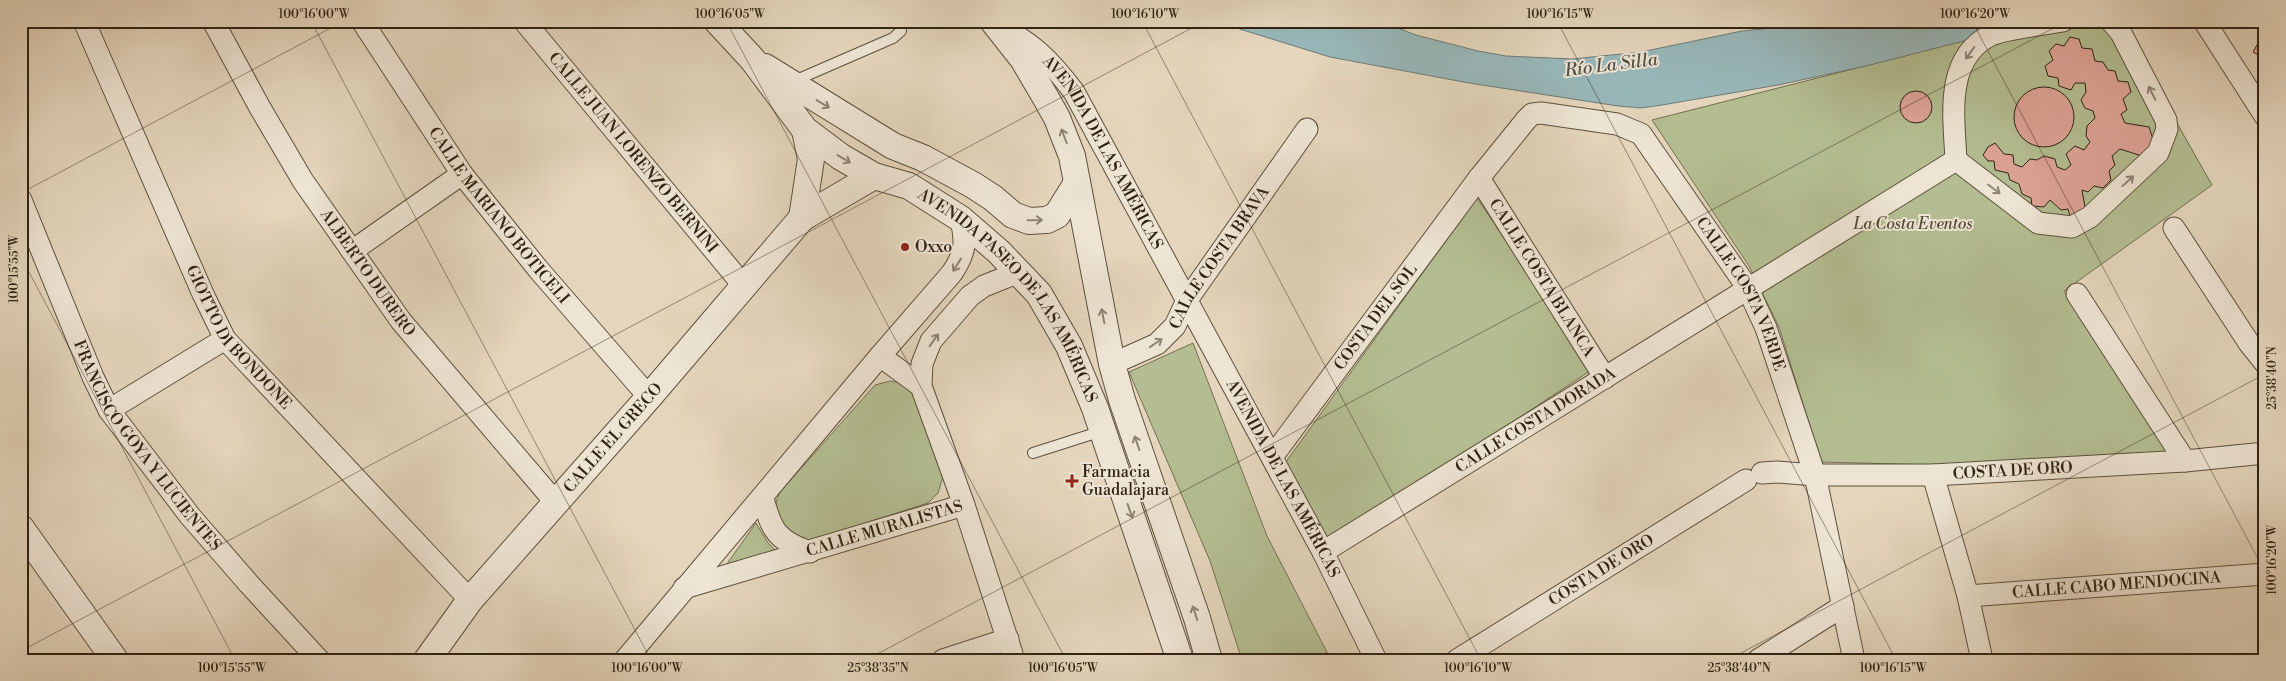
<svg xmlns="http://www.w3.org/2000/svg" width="2286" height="681" font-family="'Libre Bodoni',serif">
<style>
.green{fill:#b3bd91;stroke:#727052}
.water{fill:#98b7b9;stroke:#6e7c77}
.building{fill:#dda395;stroke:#302313}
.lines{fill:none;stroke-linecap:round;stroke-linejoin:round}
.service-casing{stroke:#5d503d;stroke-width:12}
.minor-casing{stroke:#5d503d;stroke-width:23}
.tertiary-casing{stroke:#5d503d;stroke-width:28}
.service{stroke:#ede4d3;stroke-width:10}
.minor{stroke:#ede4d3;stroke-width:21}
.tertiary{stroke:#ede4d3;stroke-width:26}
.oneway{stroke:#8e8473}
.ticks{fill:none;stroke:#302313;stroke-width:1;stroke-opacity:0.45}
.poi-dot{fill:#8f2418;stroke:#ede4d3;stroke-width:2}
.labels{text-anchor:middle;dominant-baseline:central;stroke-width:4;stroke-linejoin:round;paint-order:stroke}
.street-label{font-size:16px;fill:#302313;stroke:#ede4d3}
.park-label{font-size:16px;font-style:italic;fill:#514a32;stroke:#ede4d3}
.poi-label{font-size:16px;fill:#302313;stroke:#ede4d3;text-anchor:start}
.water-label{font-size:18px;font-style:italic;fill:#4f4f45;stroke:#ede4d3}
.neatline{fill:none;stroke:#302313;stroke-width:2}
.ticks-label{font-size:12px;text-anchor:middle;fill:#302313}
</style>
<rect width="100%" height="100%" fill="#e4d5bc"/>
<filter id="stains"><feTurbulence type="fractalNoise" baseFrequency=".004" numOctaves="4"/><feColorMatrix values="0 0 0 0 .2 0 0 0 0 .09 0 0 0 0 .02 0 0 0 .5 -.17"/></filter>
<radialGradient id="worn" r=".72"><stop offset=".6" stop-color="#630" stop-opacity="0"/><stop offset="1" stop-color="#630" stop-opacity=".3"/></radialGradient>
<path class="green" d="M2042,21H2119L2212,185L2064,291L2176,455L1937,465L1821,462L1779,327L1749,266L1652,120Z
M1477,198L1593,369L1455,460L1322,540L1280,470Z
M1193,343L1267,536L1331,660H1242L1210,561L1129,372Z
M890,381L901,383L911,390L943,477L938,493L928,503L808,541C792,537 775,522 776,504C776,500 779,495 780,492L875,385Z
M756,523L768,543L779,554L719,575Z"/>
<path class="water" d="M1214,21H1380L1416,35L1478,51L1506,56L1572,59L1641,52L1742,31L1772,28L1795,21H2042L1866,66L1778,85L1662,105L1641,108L1618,106L1469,83L1330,57Z"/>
<path class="building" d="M2265,31V59L2253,52Z
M2070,37L2079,39L2082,48L2092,49L2095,61L2103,62L2108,70L2115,71L2118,81L2128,82L2131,92L2123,99L2127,110L2121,114L2125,123L2149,127L2155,145L2142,156L2120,149L2112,156L2115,165L2109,171L2111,180L2103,188L2094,186L2088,192L2082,190L2086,213L2070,216L2068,209L2061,210L2050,200L2044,207L2032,206L2031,198L2022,194L2019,184L2010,180L2008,173L1995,170L1994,161H1988L1983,155L1988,147L1995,143L2004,154L2013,155L2014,164L2022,167L2030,159L2037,160L2044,156L2055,159L2057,167L2065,170L2071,165L2066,154L2075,146L2084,150L2090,142L2086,136L2087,126L2095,118L2093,111L2085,108L2081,100L2086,92L2085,83H2075L2071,90L2059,86L2058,78L2048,76L2045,66L2053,60L2049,51L2056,44L2064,46Z
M2014 117a30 30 0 1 1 60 0a30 30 0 1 1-60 0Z
M1900 107a16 16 0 1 1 32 0a16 16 0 1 1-32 0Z"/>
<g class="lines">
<defs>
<path id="service" d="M728,32L742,21
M794,81L893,38L901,31L900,21
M1033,453L1102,431"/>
<g id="minor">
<path id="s1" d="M84,21L203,294L225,339L470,600"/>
<path id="s2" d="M213,21L259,106L303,181L401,321L556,503"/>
<path id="s3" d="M362,21L462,174L538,269L649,397"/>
<path id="s4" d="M524,21L743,285"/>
<path d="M2206,24L2265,116"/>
<path id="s5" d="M999,25C1035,46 1049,59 1074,92L1323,552L1376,660"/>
<path d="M1956,160L2038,223L2072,227L2090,217L2158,153L2167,129L2166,120L2121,33L2111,21"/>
<path d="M1956,160C1954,117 1944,58 1991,35C2004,29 2046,24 2063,21"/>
<path id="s6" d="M1479,178L1605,378"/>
<path id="s7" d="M21,200L93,377L109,410L190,516L249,584L319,660"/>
<path d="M2174,228L2249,343L2265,363"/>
<path d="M352,251L462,174"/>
<path d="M2077,294L2185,461"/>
<path d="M880,356L921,386"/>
<path id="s8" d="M1112,364L1157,344L1175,326L1187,300L1307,129"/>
<path d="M109,410L225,339"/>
<path id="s9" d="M1272,457L1479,178L1526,120L1532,114L1541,113L1617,124L1641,134L1747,287L1766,328L1815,475L1854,660"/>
<path id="s10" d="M1762,473L1777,472L1815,475H1933L2185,461L2265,453"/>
<path d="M1933,475L1968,596L1982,660"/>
<path d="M763,498C771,530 777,541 810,552"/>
<path id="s11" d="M1323,552L1956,160"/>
<path id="s12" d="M684,588L964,505"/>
<path id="s13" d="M1968,596L2265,574"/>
<path d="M625,660L880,356L952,273C966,252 966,243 961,219"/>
<path d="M943,660L1008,639"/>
<path d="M1014,660L964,505L921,386L922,364L931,341L970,296L984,286L1019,272"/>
<path id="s14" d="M1457,660L1746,480"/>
<path d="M1758,660L1843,606"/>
</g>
<g id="tertiary">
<path id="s15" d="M717,21L753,60L805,130L841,157L874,176L909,186L961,219L999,252L1039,294L1069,346L1095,408L1180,660"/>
<path d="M993,21L1023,59L1047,100L1057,118L1072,156L1112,364L1122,400L1197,618L1209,660"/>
<path d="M765,67L893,146L923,158L973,185L993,198L1013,215L1029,221L1047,220L1057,215L1077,183"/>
<path d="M802,218L811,159L805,130"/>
<path d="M21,528L115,660"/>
<path id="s16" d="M427,660L470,600L649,397L802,218L874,176"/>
</g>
</defs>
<use href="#service" class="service-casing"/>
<use href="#minor" class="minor-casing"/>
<use href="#tertiary" class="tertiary-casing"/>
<use href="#service" class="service"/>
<use href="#minor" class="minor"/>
<use href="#tertiary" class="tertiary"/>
</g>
<defs><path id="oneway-shaft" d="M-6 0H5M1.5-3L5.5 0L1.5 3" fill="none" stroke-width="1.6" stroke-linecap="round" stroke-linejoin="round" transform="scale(1.25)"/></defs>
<g class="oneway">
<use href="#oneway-shaft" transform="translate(1970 53) rotate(126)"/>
<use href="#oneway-shaft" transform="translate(2152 93) rotate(-117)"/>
<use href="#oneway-shaft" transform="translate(823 104) rotate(31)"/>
<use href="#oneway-shaft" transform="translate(1064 136) rotate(-111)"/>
<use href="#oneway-shaft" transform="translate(844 159) rotate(31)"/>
<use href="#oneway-shaft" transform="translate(2128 181) rotate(-43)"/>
<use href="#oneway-shaft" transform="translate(1994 189) rotate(37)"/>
<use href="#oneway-shaft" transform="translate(1035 220) rotate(-1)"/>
<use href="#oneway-shaft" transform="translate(957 265) rotate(122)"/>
<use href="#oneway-shaft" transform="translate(1103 316) rotate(-101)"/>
<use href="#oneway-shaft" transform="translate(934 340) rotate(-55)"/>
<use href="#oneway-shaft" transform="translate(1156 343) rotate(-34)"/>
<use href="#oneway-shaft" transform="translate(1137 443) rotate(-109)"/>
<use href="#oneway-shaft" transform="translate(1130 511) rotate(71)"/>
<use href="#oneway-shaft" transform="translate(1195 613) rotate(-108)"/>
</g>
<path class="ticks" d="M311,21L651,660M726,21L1066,660M1142,21L1481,660M1557,21L1896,660M1972,21L2265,572M21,193L344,21M21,257L235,660M21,651L1205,21M866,660L2067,21M1728,660L2265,374"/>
<g class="poi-dot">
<circle cx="905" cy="247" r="5"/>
<path d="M1069.5 473.5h5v5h5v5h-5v5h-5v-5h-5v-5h5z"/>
</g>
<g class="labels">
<g class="street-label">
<text stroke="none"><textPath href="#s4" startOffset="171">CALLE JUAN LORENZO BERNINI</textPath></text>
<text stroke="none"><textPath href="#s5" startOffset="168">AVENIDA DE LAS AMÉRICAS</textPath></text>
<text stroke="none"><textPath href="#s3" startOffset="238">CALLE MARIANO BOTICELI</textPath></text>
<text stroke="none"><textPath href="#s8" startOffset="156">CALLE COSTA BRAVA</textPath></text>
<text stroke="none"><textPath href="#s2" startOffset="296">ALBERTO DURERO</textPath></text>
<text stroke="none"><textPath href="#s6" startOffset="118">CALLE COSTA BLANCA</textPath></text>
<text stroke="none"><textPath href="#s9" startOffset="732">CALLE COSTA VERDE</textPath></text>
<text stroke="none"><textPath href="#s15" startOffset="411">AVENIDA PASEO DE LAS AMÉRICAS</textPath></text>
<text stroke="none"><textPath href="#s9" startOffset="174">COSTA DEL SOL</textPath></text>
<text stroke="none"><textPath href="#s1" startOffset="354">GIOTTO DI BONDONE</textPath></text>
<text stroke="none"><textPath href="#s11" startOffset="250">CALLE COSTA DORADA</textPath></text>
<text stroke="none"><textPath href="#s16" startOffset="290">CALLE EL GRECO</textPath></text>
<text stroke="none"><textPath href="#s7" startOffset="278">FRANCISCO GOYA Y LUCIENTES</textPath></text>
<text stroke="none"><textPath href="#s10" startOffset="251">COSTA DE ORO</textPath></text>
<text stroke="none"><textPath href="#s5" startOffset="541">AVENIDA DE LAS AMÉRICAS</textPath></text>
<text stroke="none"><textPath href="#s12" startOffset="209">CALLE MURALISTAS</textPath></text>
<text stroke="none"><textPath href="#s14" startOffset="170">COSTA DE ORO</textPath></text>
<text stroke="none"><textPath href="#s13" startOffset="149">CALLE CABO MENDOCINA</textPath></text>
</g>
<g class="park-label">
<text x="1913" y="224">La Costa Eventos</text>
</g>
<g class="poi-label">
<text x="915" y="247">Oxxo</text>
<text x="1082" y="472">Farmacia<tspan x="1082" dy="18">Guadalajara</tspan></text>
</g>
<g class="water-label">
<text transform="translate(1611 65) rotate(-7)">Río La Silla</text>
</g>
</g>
<rect width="2286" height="681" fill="none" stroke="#e4d5bc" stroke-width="55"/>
<rect x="28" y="28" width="2230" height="626" class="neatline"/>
<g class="ticks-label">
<text x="314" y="18">100°16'00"W</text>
<text x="730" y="18">100°16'05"W</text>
<text x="1145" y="18">100°16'10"W</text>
<text x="1560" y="18">100°16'15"W</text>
<text x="1975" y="18">100°16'20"W</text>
<text transform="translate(14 269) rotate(-90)" y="4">100°15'55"W</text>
<text transform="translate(2272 378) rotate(-90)" y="4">25°38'40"N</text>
<text transform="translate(2272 560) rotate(-90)" y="4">100°16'20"W</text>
<text x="232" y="672">100°15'55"W</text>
<text x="647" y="672">100°16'00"W</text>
<text x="878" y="672">25°38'35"N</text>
<text x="1063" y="672">100°16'05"W</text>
<text x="1478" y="672">100°16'10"W</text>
<text x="1739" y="672">25°38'40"N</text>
<text x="1893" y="672">100°16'15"W</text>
</g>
<rect width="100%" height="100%" filter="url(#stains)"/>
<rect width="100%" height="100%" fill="url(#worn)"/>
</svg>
